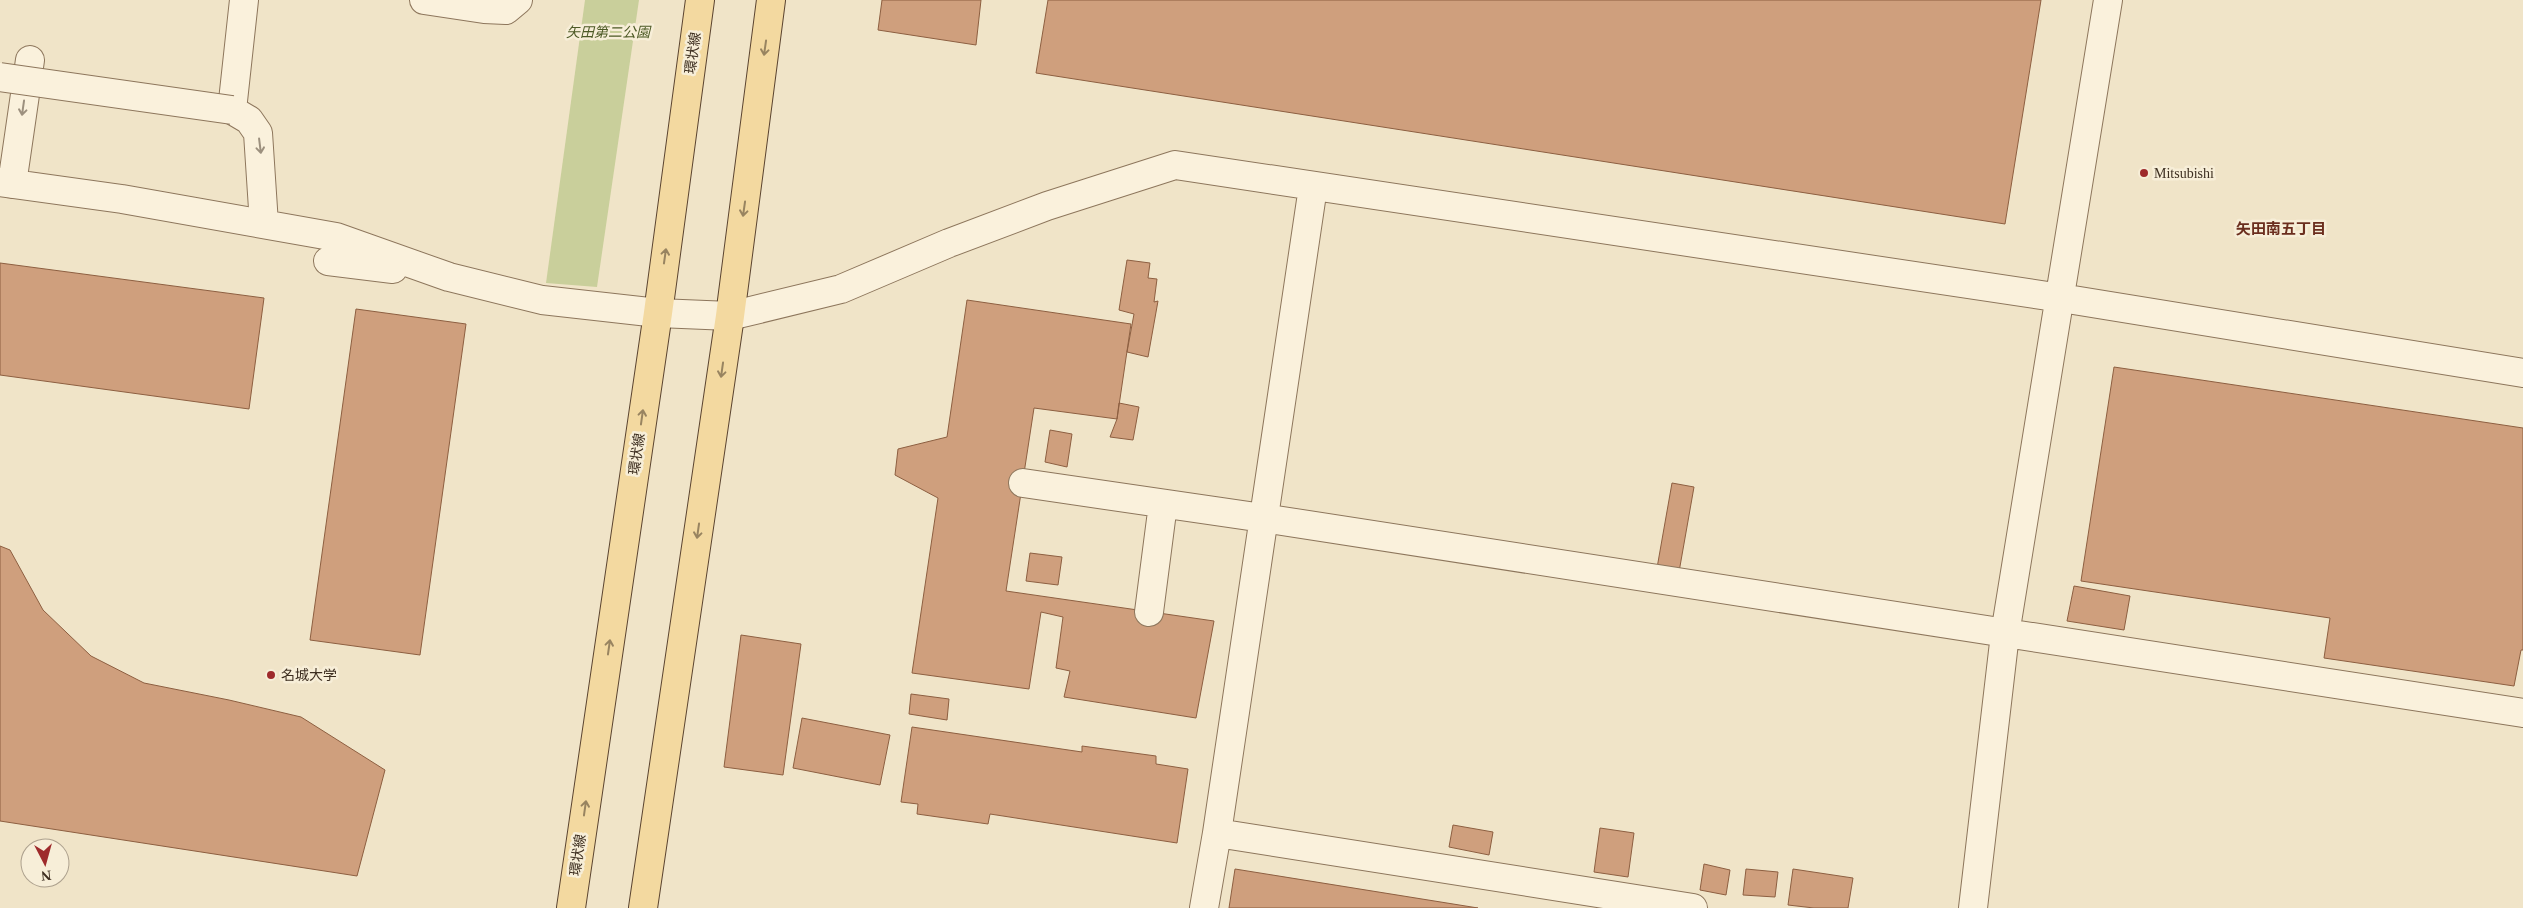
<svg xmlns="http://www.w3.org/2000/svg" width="2523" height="908" font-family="'Times New Roman','Noto Sans JP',serif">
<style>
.green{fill:#c9cf9b}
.building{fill:#cf9f7d;stroke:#8d5f41}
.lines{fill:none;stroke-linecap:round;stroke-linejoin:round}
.minor-casing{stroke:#8d765c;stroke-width:30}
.major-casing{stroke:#5b4430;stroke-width:30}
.minor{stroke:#faf1dc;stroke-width:28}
.major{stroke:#f3d9a0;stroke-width:28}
.minor-bridge-casing{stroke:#8d765c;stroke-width:30;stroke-linecap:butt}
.minor-bridge{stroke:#faf1dc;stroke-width:28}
.oneway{stroke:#988460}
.oneway2{stroke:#9c907e}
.poi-dot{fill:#9e2a2b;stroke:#f7eed8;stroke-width:2}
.labels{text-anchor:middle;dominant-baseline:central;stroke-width:5;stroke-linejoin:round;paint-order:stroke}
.park-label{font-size:14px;font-style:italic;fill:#4d5a26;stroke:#f7eed8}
.street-label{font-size:14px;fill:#3d2e20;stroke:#f7eed8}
.poi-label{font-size:14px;fill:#3d2e20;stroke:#f7eed8;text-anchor:start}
.neighbourhood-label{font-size:15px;font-weight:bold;fill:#6b2e1e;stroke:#f7eed8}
</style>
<rect width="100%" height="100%" fill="#f0e4c8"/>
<path class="green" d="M585,0H639L597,287L546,283Z"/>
<path class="building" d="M882,0H981L976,45L878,30Z
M1048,0H2041L2005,224L1036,73Z
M1127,260L1150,263L1148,278L1157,279L1154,302L1158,301L1148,357L1127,352L1134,314L1119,310Z
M0,263L264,298L249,409L0,375Z
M967,300L1131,324L1117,419L1034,408L1006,591L1214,621L1196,718L1064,697L1070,671L1056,668L1063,617L1041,612L1029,689L912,673L938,498L895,475L898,449L947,437Z
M356,309L466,324L420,655L310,640Z
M2114,367L2523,428V650H2521L2514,686L2324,658L2330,618L2081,581Z
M1119,403L1139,407L1133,440L1110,437L1117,419Z
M1050,430L1072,434L1067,467L1045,462Z
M1672,483L1694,487L1679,572L1657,568Z
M0,546L10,550L43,610L91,656L144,683L229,700L301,717L385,770L357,876L0,821Z
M1030,553L1062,557L1058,585L1026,581Z
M2074,586L2130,596L2124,630L2067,621Z
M741,635L801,644L783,775L724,767Z
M911,694L949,699L947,720L909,714Z
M802,718L890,735L880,785L793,768Z
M912,727L1082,752V746L1156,756V764L1188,769L1177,843L990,814L988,824L917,814L918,804L901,802Z
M1453,825L1493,832L1489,855L1449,847Z
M1600,828L1634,833L1628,877L1594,872Z
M1704,864L1730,870L1726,895L1700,890Z
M1235,869L1478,908H1229Z
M1746,869L1778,872L1775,897L1743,895Z
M1793,869L1853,878L1848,908H1814L1788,905Z"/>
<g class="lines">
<defs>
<path id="minor" d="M244,0L232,110L249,120L258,133L264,224
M424,0L484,9L506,10L518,0
M0,182L122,199L336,237L449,277L542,300L658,313L730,316L841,289L949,243L1047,206L1175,165L2061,298L2523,373
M12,184L30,60
M1313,187L1217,833L1693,908
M328,261L393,269
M1023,483L1263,518L2523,713
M1149,612L1163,504
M1204,908L1217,833
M1973,908L2005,634L2108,0"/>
<path id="major" d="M571,908L658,313L700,0
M643,908L730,316L771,0"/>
</defs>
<use href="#minor" class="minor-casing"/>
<use href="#major" class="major-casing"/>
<use href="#minor" class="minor"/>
<use href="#major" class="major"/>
<defs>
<path id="minor-bridge" d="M0,77L232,110"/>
</defs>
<use href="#minor-bridge" class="minor-bridge-casing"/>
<use href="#minor-bridge" class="minor-bridge"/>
</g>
<defs><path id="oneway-shaft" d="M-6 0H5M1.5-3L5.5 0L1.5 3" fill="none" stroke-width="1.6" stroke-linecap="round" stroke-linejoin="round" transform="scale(1.25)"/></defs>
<g class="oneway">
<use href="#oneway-shaft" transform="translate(765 48) rotate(98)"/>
<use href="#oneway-shaft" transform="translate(744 209) rotate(98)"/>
<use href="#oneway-shaft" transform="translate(665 256) rotate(-82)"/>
<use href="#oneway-shaft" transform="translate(722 370) rotate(98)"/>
<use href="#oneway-shaft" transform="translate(642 417) rotate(-82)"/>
<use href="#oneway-shaft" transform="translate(698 531) rotate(98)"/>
<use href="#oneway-shaft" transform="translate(609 647) rotate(-82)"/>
<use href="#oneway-shaft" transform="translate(585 808) rotate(-82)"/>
</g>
<g class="oneway2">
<use href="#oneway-shaft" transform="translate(23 108) rotate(98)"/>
<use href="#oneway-shaft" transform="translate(260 146) rotate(83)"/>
</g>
<g class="poi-dot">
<circle cx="2144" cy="173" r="5"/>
<circle cx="271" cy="675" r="5"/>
</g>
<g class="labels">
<g class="park-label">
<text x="608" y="32">矢田第二公園</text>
</g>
<g class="street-label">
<text transform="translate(693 53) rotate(-82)">環状線</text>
<text transform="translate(637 454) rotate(-82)">環状線</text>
<text transform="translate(578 855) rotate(-82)">環状線</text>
</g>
<g class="poi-label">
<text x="2154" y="173">Mitsubishi</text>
<text x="281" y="675">名城大学</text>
</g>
<g class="neighbourhood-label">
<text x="2281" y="229">矢田南五丁目</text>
</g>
</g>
<g transform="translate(45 863) rotate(174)"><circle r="24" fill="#f7eed8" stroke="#ada18e"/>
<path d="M0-4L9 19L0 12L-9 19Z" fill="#9e2a2b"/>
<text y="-8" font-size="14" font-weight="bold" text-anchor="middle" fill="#3d2e20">N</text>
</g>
</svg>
